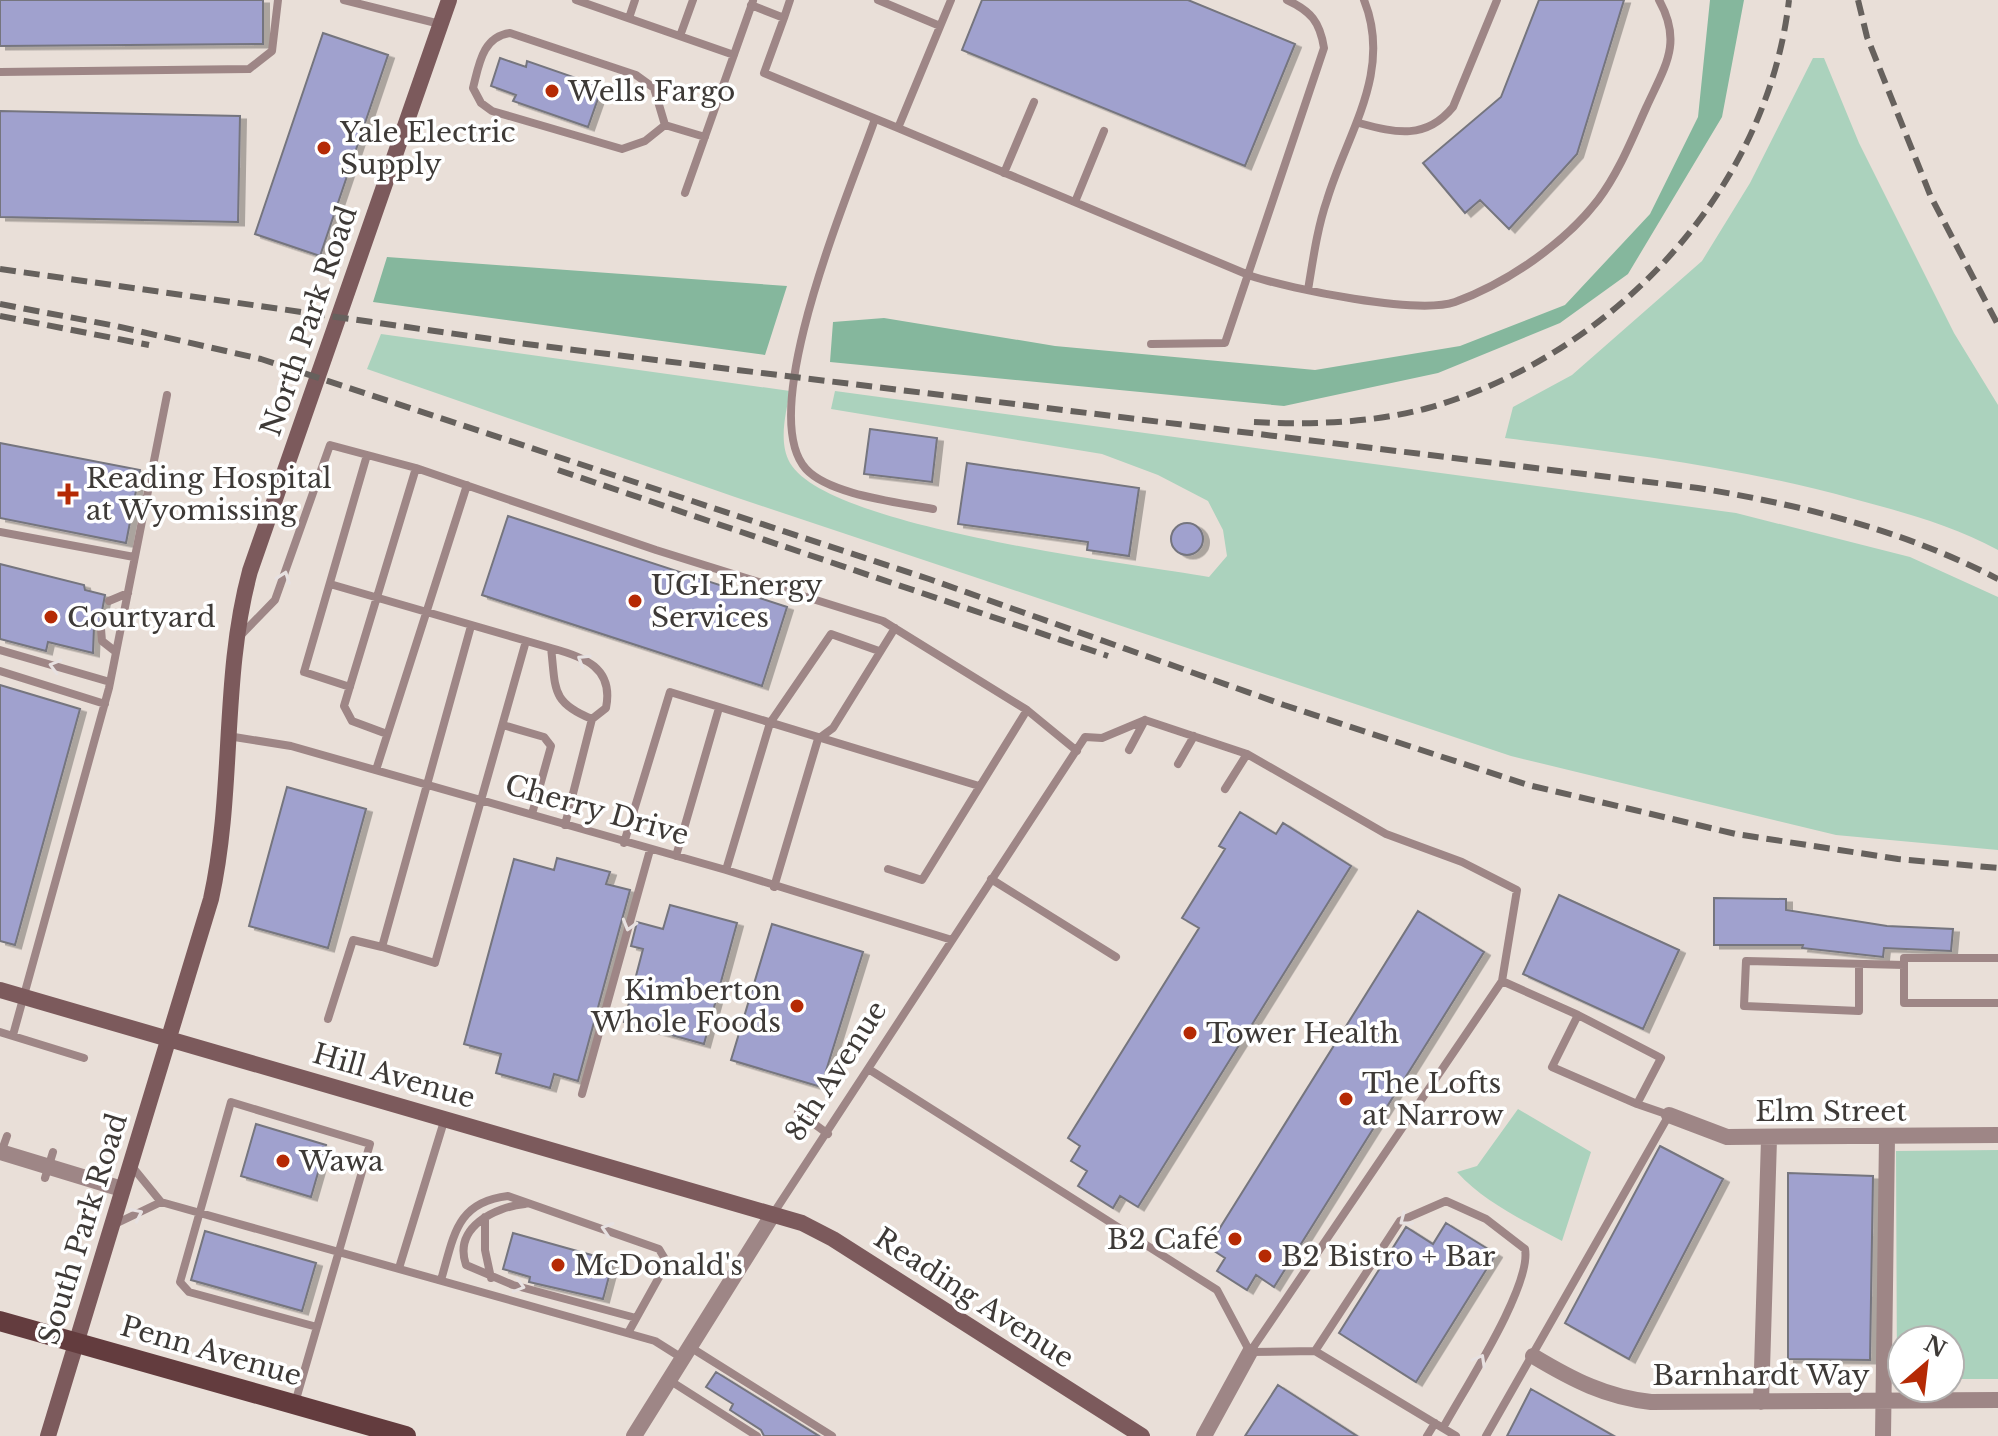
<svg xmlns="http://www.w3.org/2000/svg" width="1998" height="1436" font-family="'Libre Baskerville',serif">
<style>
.green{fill:#abd2bd}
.forest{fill:#85b79d}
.building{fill:#a0a1ce;stroke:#75757e;stroke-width:2;filter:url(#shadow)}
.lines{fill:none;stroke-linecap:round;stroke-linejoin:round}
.lane{stroke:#9e8686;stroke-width:8}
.street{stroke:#9e8686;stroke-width:16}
.secondary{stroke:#7c5a5c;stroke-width:16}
.primary{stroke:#633c3e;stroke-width:20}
.rail{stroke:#66615d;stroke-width:6;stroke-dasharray:16 8;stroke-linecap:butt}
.oneway{stroke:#e7e1e1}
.poi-dot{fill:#b52a05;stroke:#fff;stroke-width:3}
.labels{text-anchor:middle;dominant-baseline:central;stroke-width:7;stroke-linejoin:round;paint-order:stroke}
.poi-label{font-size:28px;fill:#3e3a37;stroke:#fff;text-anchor:start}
.street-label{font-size:28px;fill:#3e3a37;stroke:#fff}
</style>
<defs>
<filter id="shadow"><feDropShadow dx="6" dy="3.5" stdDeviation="0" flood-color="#0004"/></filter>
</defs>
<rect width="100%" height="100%" fill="#e9dfd8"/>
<path class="green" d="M1813,58H1824L1859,143L1954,333L1998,405V550C1953,526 1904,512 1854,499C1739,467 1623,453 1505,438L1513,407L1572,375L1702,261L1750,183Z
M381,334L790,391C786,413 778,442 790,463C828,528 1129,563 1209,577L1227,556L1223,530L1208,501L1158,475L1102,454L831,409L835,391L1736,513L1910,557L1998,597V850L1836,835L1511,756L735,497L367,369Z
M1518,1109L1591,1152L1562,1241C1525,1221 1485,1203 1457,1172L1477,1166Z
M1998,1150V1379H1950V1340H1902V1379H1897L1896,1151Z"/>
<path class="forest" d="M1710,0H1744L1722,117L1628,274L1560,323L1438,373L1284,406L830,362L833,322L884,318L1055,346L1315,370L1460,346L1565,305L1650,214L1698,117Z
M387,257L787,286L765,355L373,302Z"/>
<path class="building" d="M0,0H263V44L0,46Z
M982,0H1188L1295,44L1245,166L962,50Z
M1539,0H1624L1577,154L1509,229L1480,200L1465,213L1423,163L1501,97Z
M323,33L388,55L320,256L255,234Z
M500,58L526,67L527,61L602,87L588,127L513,101L516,95L491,86Z
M0,111L240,116L238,222L0,217Z
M870,429L937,438L932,482L864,474Z
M0,443L140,470L126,543L0,518Z
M967,463L1139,488L1129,556L1087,550L1088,542L958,524Z
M508,516L787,607L762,686L482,595Z
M1171 539a16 16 0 1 1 32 0a16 16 0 1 1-32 0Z
M0,564L84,585L85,590L105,595L100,622L94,627L93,653L48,642L46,651L0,639Z
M0,685L80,709L15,945L0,941Z
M287,787L366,809L328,948L249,926Z
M1240,812L1276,834L1283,823L1351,866L1138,1207L1120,1196L1113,1208L1078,1186L1087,1171L1071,1161L1080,1146L1068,1138L1199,928L1182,918L1225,849L1219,846Z
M557,858L610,872L606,884L630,890L578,1081L554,1074L550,1088L496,1073L501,1054L464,1044L514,859L554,870Z
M1559,895L1679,950L1643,1029L1523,974Z
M1714,898L1786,899V910L1887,926L1953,929L1951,951L1884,948L1883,957L1802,948L1803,945H1714Z
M670,905L737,923L704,1044L624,1022L643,949L631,946L637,922L663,929Z
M1418,911L1484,952L1274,1287L1256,1275L1247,1290L1217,1271L1225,1258L1208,1247Z
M772,924L863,952L821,1087L731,1060Z
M256,1124L326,1145L311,1197L241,1176Z
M1660,1146L1723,1179L1629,1359L1565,1323Z
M1788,1173L1873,1176L1870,1360L1788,1359Z
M1446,1223L1496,1254L1416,1382L1339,1333L1406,1227L1433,1244Z
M205,1231L316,1263L302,1311L191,1280Z
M513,1233L613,1261L603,1299L529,1282L530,1277L503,1269Z
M716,1372L819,1436H764L761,1430L730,1410L733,1404L706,1387Z
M1278,1385L1357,1436H1245Z
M1531,1389L1614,1436H1507Z"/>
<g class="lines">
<path class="lane" d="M344,0L440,24
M576,0L734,55
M878,0L940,26
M951,0L898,128L1251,276C1291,289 1417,315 1455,302C1507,283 1564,244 1598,200C1619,172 1632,139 1646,108C1665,66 1683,43 1659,0
M751,5L784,18L764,73L898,128
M629,18L635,0
M784,18L790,0
M510,33L636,75L654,88L665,125L645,141L622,149L492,111L481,103L473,88C479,65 482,37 510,33Z
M680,36L693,0
M0,72L249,69L272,51L278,0
M875,119C852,186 754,412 806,469C830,495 898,502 933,509
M1359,123C1396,133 1426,140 1453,107L1497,0
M665,125L705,137
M1004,173L1034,102
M685,193L753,1
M1075,202L1104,131
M1308,290C1313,260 1317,229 1327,200C1347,133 1393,72 1364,0
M1151,344L1225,343L1324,48C1320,22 1311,11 1287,0
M0,532L134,557
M330,584L551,648
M109,601L128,593
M101,629L102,641L116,652
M241,635L275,600L330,445L416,468L656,550L883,621L1027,710L1077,751
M0,650L110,682
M0,671L105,704
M350,687L304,672L367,455
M1145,720L1247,754L1386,834L1462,862L1517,890L1502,981L1250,1352
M503,725L544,737L551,746L532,814
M387,734L352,721L344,706L416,468
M228,736L291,746L726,870L952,940
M1129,750L1145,720
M1178,764L1194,736
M376,770L467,485
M1225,789L1247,754
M565,825L592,719L606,708C614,668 585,657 551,648C556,688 550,702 592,719
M624,843L670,692L979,786
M676,856L719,708
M888,869L922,880L1027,710
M726,870L770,723L831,634L879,651
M991,879L1116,957
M774,887L818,739L833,728L895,628
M382,947L435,963L526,641
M1998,958H1904V1003H1998
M1859,964V1011L1744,1006L1746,961L1904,965
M1502,981L1578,1015L1661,1058L1637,1104L1552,1067L1578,1015
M328,1019L353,940L382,947L471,626
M0,1032L84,1058
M13,1035L109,688L167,395
M870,1070L1217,1290L1250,1352
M582,1094L650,850
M798,1112L828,1134
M1,1153L7,1136
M130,1164L161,1202L655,1341L682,1358
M45,1178L53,1152
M525,1204C495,1207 453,1227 466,1265L513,1285L636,1318
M773,1214L1085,737L1102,738L1145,720
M485,1217V1250L491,1278
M113,1225L161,1202
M399,1268L445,1118
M441,1280C454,1236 456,1202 508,1196L659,1249L665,1259L663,1270L628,1333
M690,1347L832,1436
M1315,1351L1400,1221L1446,1201L1486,1219L1525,1249C1532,1286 1463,1391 1443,1428
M1250,1352L1315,1351L1456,1436
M669,1380L757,1436
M295,1403L370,1144L231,1102L180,1282L189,1292L317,1327
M1427,1436L1435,1423
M1486,1436L1669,1115L1637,1104"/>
<path class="street" d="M1669,1115L1727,1137L1998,1135
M0,1152L122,1189
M1533,1356C1573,1380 1606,1397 1651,1402L1998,1400
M1761,1402L1769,1139
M634,1436L773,1214
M1204,1436L1250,1352
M1883,1436L1887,1137"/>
<path class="secondary" d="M0,990L802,1223L833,1239L1142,1436
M48,1436L211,899C235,791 221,678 250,571L449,0"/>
<path class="primary" d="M0,1321L406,1436"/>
<path class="rail" d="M1858,0L1867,37L1931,197L1998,325
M0,269L526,344L1698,488C1802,505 1903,530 1998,579
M0,304L116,326L261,359L929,579L1284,705L1528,785L1736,834L1898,859L1998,868
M0,316L149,345
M1254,422C1311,425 1373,423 1428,408C1611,356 1767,193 1789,0
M558,470L1108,656"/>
</g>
<defs><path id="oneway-chevron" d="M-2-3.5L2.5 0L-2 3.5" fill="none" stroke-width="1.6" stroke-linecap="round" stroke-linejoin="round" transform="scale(2)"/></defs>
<g class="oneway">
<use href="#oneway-chevron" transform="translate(284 577) rotate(-70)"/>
<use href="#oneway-chevron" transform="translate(583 660) rotate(-148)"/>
<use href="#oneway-chevron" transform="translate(55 666) rotate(-164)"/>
<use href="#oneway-chevron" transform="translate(629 925) rotate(106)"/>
<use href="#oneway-chevron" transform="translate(137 1214) rotate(-26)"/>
<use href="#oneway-chevron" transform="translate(1405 1220) rotate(143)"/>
<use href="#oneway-chevron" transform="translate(607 1229) rotate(-162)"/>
<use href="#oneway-chevron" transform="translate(519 1286) rotate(16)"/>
<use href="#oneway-chevron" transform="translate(1480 1360) rotate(-61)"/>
</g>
<g class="poi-dot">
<circle cx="552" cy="91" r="8"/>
<circle cx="324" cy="148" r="8"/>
<path d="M64 482h8v8h8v8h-8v8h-8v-8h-8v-8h8z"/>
<circle cx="635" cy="601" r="8"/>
<circle cx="51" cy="617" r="8"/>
<circle cx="797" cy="1006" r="8"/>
<circle cx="1190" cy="1033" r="8"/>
<circle cx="1346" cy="1099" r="8"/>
<circle cx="283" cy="1161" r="8"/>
<circle cx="1235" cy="1239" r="8"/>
<circle cx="1265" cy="1256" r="8"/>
<circle cx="558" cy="1265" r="8"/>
</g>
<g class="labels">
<g class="poi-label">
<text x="568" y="91">Wells Fargo</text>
<text x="340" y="132">Yale Electric<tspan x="340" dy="32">Supply</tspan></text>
<text x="86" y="478">Reading Hospital<tspan x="86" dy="32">at Wyomissing</tspan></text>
<text x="651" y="585">UGI Energy<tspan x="651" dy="32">Services</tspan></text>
<text x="67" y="617">Courtyard</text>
<text x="781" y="990" text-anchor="end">Kimberton<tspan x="781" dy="32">Whole Foods</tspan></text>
<text x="1206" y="1033">Tower Health</text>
<text x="1362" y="1083">The Lofts<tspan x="1362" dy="32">at Narrow</tspan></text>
<text x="299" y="1161">Wawa</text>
<text x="1219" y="1239" text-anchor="end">B2 Café</text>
<text x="1281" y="1256">B2 Bistro + Bar</text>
<text x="574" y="1265">McDonald's</text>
</g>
<g class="street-label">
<text transform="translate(309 321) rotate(-71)">North Park Road</text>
<text transform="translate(597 810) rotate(16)">Cherry Drive</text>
<text transform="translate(836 1071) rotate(-57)">8th Avenue</text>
<text transform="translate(394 1076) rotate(16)">Hill Avenue</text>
<text x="1831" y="1111">Elm Street</text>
<text transform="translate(83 1229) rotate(-73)">South Park Road</text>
<text transform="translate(974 1298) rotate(33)">Reading Avenue</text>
<text transform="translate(211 1351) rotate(16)">Penn Avenue</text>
<text x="1761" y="1375">Barnhardt Way</text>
</g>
</g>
<g transform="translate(1926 1364) rotate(28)"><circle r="38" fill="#ffffff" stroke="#b2b0af" stroke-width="2"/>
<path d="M0-6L14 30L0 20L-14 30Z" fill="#b52a05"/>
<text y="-12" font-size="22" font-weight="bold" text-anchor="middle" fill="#3e3a37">N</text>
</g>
</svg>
